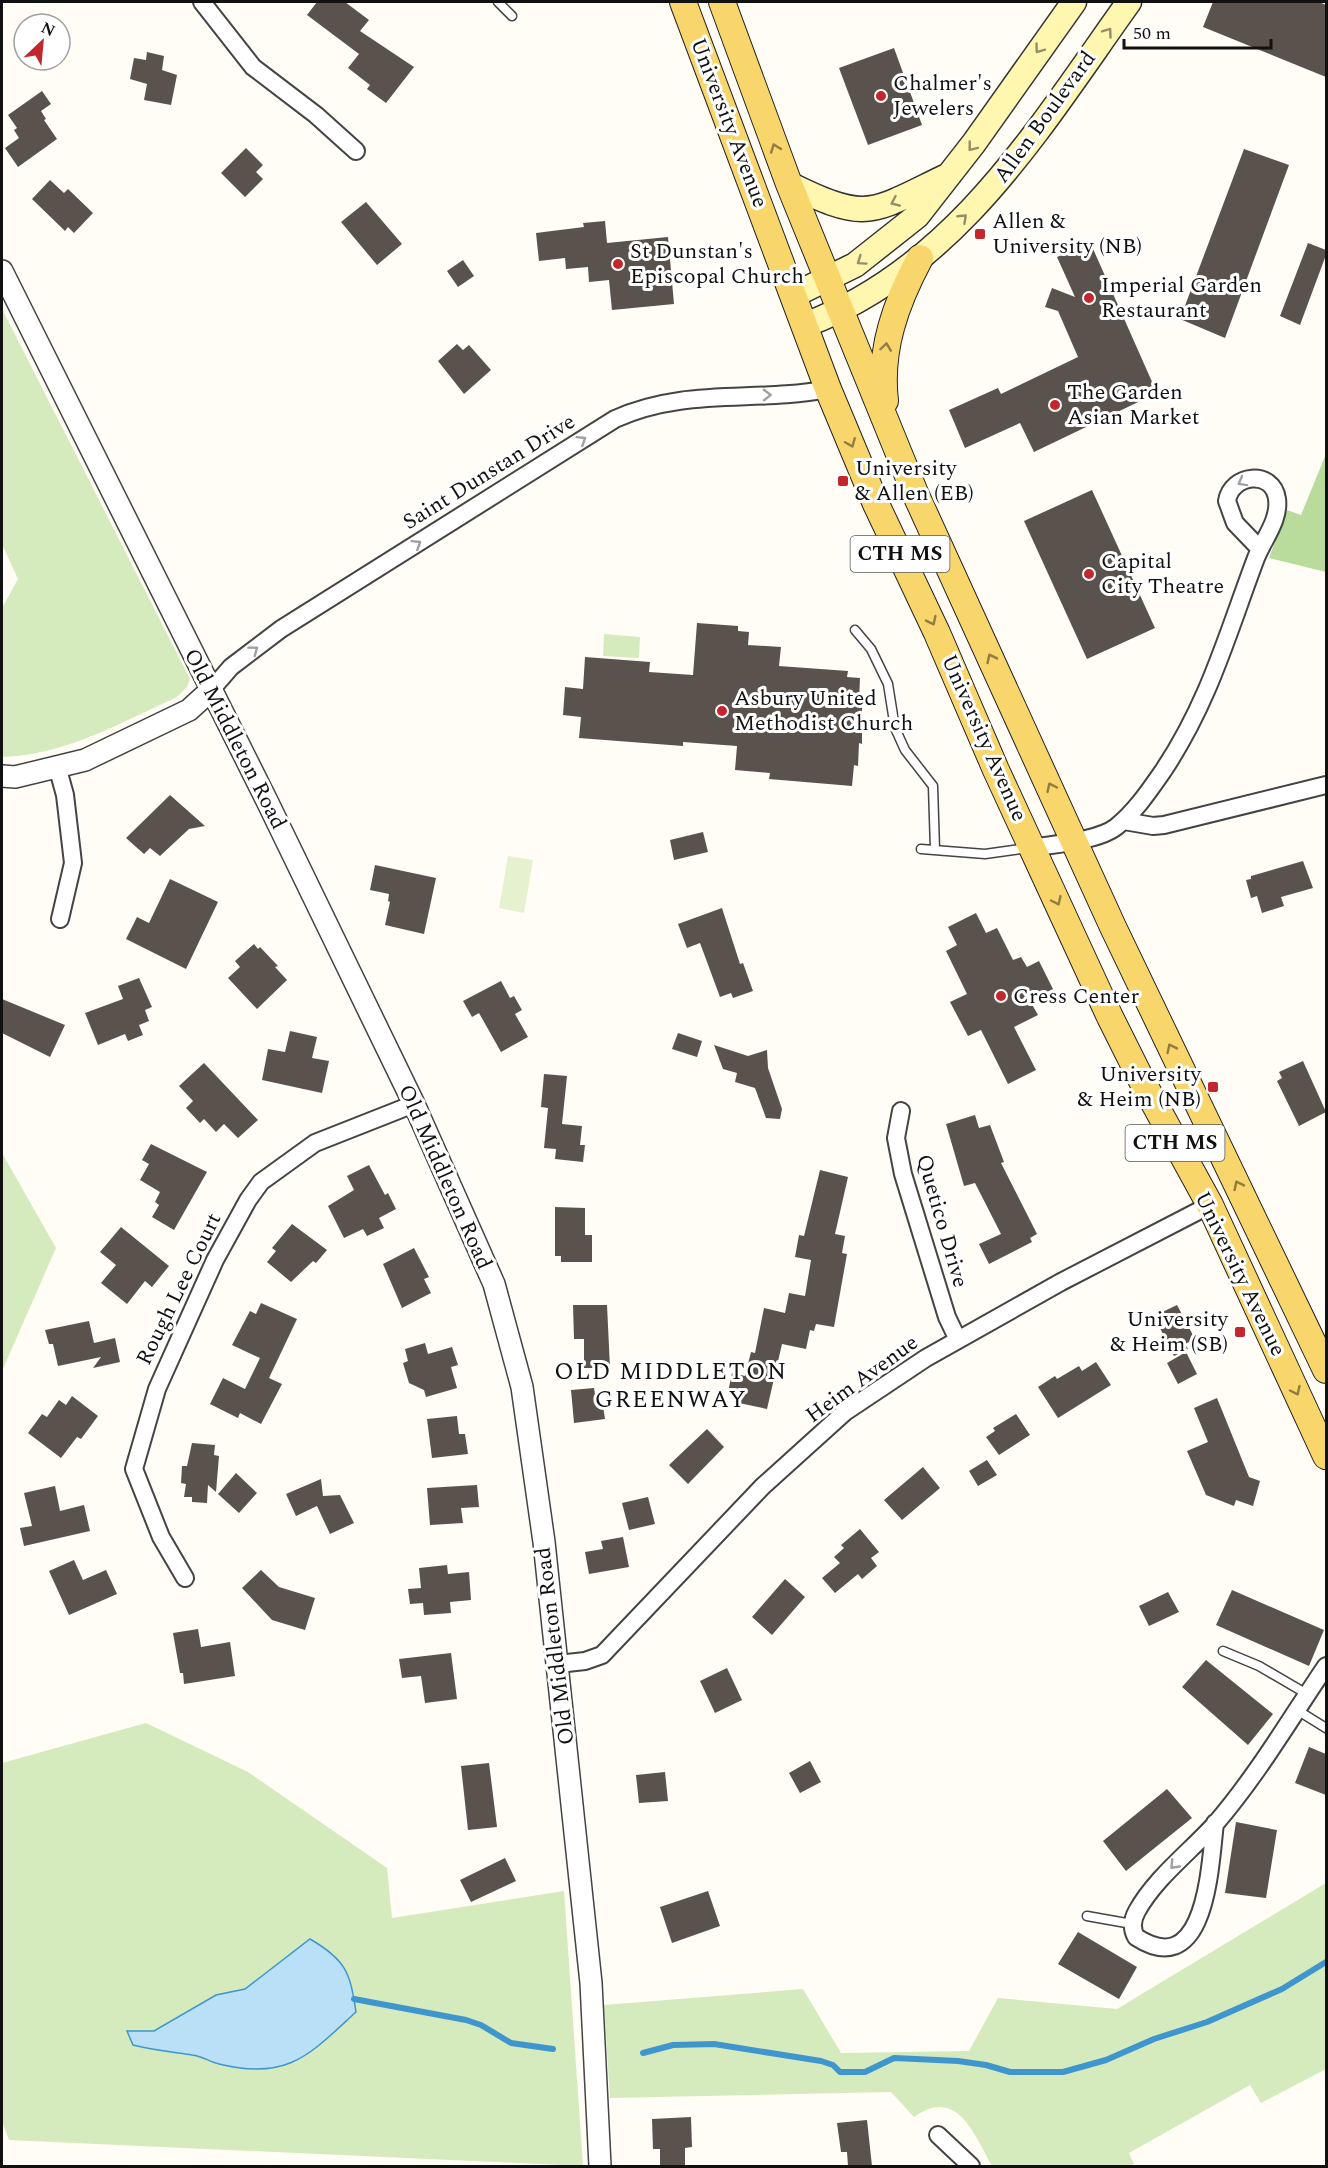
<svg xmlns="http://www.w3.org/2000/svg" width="1328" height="2168" font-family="Spectral,serif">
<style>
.green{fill:#d5ebbd}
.forest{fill:#b9dc9c}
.pitch{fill:#e6f2cf}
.water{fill:#b9e0f7;stroke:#3f96cf;stroke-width:1.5}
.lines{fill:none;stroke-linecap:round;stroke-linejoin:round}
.stream{stroke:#3f96cf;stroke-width:6}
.building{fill:#5a524d}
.service-casing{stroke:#444;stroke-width:11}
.minor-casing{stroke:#444;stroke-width:20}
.tertiary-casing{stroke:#444;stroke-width:24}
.secondary-casing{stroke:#333;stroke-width:27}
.primary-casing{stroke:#222;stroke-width:28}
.service{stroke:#fff;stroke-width:8}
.minor{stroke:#fff;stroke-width:16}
.tertiary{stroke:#fff;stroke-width:21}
.secondary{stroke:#fff6b0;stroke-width:24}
.primary{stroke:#f9d66b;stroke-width:26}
.oneway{stroke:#948f68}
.oneway2{stroke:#917d42}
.oneway3{stroke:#a0a0a0}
.poi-dot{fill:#c4262e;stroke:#fff;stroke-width:2}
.labels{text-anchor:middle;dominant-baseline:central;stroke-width:6;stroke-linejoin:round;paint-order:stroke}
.shield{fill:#fff;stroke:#585858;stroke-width:1.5}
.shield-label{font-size:21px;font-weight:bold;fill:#111}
.poi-label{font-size:22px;fill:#111;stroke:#fff;text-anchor:start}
.street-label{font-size:22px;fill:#111;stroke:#fff}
.neighbourhood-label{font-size:24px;letter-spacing:1.5px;fill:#111;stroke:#fff}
</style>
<rect width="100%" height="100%" fill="#fffdf5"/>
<path class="green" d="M2,309L190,679L187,687L177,697C120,723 65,755 2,757V608L18,579L2,544Z
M604,634L640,637L639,658L603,656Z
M2,1153L56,1248L2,1371Z
M146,1723L248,1772L387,1868L392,1918L564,1891L583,2166L9,2140L2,2121V1763Z
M1326,1883V2069L1261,2103L1250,2085L1129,2153L1134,2164L1129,2166H992C974,2135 958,2086 914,2117L891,2092L610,2098L604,2005L803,1989L841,2053L969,2051L998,1998L1117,2009Z"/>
<path class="forest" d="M1326,454V572L1269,558L1287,510L1301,515Z"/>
<path class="pitch" d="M508,856L533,860L524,913L499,908Z"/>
<path class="water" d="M310,1939C346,1960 350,1972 356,2012C309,2055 288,2081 219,2064C210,2062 202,2056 192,2055C172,2052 153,2050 133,2045L127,2031H154L216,1995L245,1989Z"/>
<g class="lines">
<path class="stream" d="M354,1999L466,2020L481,2025L511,2043L553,2049
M643,2053L673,2045L714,2044L821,2061L833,2065L840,2072H865L894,2058L958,2061L986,2065L1010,2072H1063L1106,2060L1154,2039L1207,2022L1282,1989L1326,1962"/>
</g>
<path class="building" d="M317,2H345L369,20L360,31L414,67L386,103L367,89L370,85L348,68L359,54L307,15Z
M1213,2H1319L1326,5V77L1203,27Z
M894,48L922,125L868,145L839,68Z
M147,52L164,56L162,70L177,75L171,105L144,100L147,84L130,79L134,58L146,60Z
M42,91L51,104L41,111L46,119L44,120L57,139L18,167L5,148L19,138L14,130L17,128L8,115Z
M246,148L263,165L256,172L263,179L245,197L221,173Z
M1244,149L1289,165L1225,338L1180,319Z
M50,180L64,193L68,189L93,213L74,233L68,227L65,231L32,199Z
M366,202L402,244L377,265L341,222Z
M605,221L607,243L668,237L674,304L612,310L609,280L589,282L588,267L566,269L565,258L539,261L536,233L584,227L583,223Z
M1090,242L1157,393L1034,452L1020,423L965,448L949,410L998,388L1001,394L1078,357L1058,311L1045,307L1052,288L1075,297L1057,257Z
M1308,243L1326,250V255L1300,325L1280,316Z
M463,260L474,276L458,287L447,271Z
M457,344L463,350L469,345L491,370L464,394L438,361Z
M1092,490L1155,628L1087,659L1024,521Z
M697,623L738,626V631L749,632L748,645L781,647L779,666L848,671L847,677L860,678L859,701H862V744L859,743L858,766L854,765L852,786L769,779L770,773L735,770L737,746L683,742V746L579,738L581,717L563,715L565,687L583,689L585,657L650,662L649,672L693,675Z
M170,795L205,826L189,829L160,856L150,848L144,854L126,838Z
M703,832L708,852L674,860L670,840Z
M1303,861L1313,888L1281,897L1284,906L1262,913L1257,896L1251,898L1246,880L1251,879V876Z
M375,865L436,878L424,934L385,925L390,902L388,901L389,894L370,890Z
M170,879L218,902L186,969L126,939L137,917L149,923Z
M722,908L740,964L743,963L753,991L733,998L731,993L720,997L700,943L687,948L678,924Z
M976,913L986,933L997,928L1013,960L1021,957L1027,967L1039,961L1053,989L1030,1001L1038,1015L1014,1027L1036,1070L1008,1084L981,1030L968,1036L950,1002L967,994L946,951L957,945L948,927Z
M254,944L258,949L260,947L278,966L275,967L287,980L257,1009L228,978L240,967L235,961Z
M139,978L152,1007L145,1010L149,1021L139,1025L143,1035L128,1041L125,1034L98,1045L85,1013L123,999L118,986Z
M501,981L510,998L514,996L522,1010L515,1014L528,1037L501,1052L479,1013L472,1017L463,1001Z
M2,999L65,1025L50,1057L2,1033Z
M290,1031L317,1037L312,1058L329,1061L322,1093L262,1080L268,1049L285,1052Z
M678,1033L702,1041L697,1057L672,1049Z
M714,1045L748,1056L767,1050L768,1068L782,1109L780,1119L766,1118L755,1088L735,1082L737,1073L723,1069Z
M1303,1061L1326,1112L1299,1126L1277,1081L1282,1078L1279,1072Z
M204,1063L258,1120L238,1138L224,1124L216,1132L204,1119L200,1123L186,1108L193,1101L179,1086Z
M544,1074L567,1076L562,1124L582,1126L580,1145H585L583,1162L555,1159L556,1149L544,1148L548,1108L541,1107Z
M975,1115L979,1128L990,1125L1004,1162L1001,1163L1037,1234L1030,1238L1032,1242L989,1264L979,1244L1001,1234L975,1183L964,1186L946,1124Z
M151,1144L207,1172L174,1230L152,1217L159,1205L155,1202L160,1192L140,1180L149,1164L142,1160Z
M369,1165L385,1195L388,1193L396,1209L379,1218L384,1228L367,1236L363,1229L344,1238L328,1206L354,1190L347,1176Z
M820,1170L848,1177L835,1234L845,1236L842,1253L847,1254L834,1327L816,1324L814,1331L810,1330L806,1349L782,1344L767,1409L739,1403L741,1395L728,1392L732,1373L745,1376L751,1352L755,1353L764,1308L785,1313L789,1293L805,1296L811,1260L795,1257L799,1235L804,1236Z
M555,1207L585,1208V1235H592V1262H561V1256H555Z
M292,1224L327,1250L316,1263L313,1261L291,1282L267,1262L276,1251L272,1248Z
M121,1227L169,1266L152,1287L145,1281L127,1304L101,1283L116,1265L100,1252Z
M414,1248L429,1277L424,1279L431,1293L402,1308L383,1264Z
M261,1303L297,1319L269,1378L282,1384L261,1424L240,1413L238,1418L210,1404L223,1378L245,1389L260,1358L232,1345L250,1311L256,1314Z
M573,1305H607L610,1368H584V1339H574Z
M1177,1305L1195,1339L1185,1344L1188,1349L1174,1356L1154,1316Z
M89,1321L94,1343L115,1338L120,1362L93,1368L101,1357L58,1366L53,1344H49L45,1330Z
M425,1343L428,1354L452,1347L458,1365L451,1367L457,1388L426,1397L424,1390L409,1383L403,1363L408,1361L405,1349Z
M1186,1352L1197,1374L1178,1384L1167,1363Z
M1096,1362L1111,1385L1058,1418L1038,1387L1055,1376L1057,1379L1079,1366L1082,1371Z
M594,1388L596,1401L602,1400L605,1419L574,1423L571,1390Z
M72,1396L98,1416L81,1439L77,1437L61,1458L28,1433L42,1414L47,1417L59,1400L66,1405Z
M1217,1398L1249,1477L1260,1481L1253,1506L1236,1500L1234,1506L1206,1495L1187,1451L1208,1442L1194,1408Z
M1016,1414L1030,1435L999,1455L986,1437L995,1431L993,1428Z
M457,1416L459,1434H465L468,1454L432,1458L427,1419Z
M707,1429L724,1447L688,1484L669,1465Z
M192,1443L215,1445L214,1455L219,1456L216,1492L208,1485L207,1503L192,1502V1497H184L186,1484L181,1483L182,1466H187Z
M987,1460L997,1475L978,1486L969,1471Z
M923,1467L940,1488L902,1520L884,1500Z
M236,1473L257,1493L239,1513L218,1494Z
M321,1479L323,1496L340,1495L354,1523L330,1534L317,1506L296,1516L286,1494Z
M477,1485L479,1507L461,1508L463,1523L430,1525L427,1488Z
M55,1486L60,1511L84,1505L90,1531L24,1546L20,1528L32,1526L24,1493Z
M648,1497L655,1524L629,1530L622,1503Z
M860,1529L879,1552L871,1558L877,1566L862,1579L858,1574L835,1593L822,1578L840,1563L834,1557L844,1548L841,1545Z
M623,1537L629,1567L589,1574L585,1552L603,1549L601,1541Z
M74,1560L83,1580L106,1570L117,1594L69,1615L49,1571Z
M447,1565L448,1574L469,1572L471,1600L450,1602L451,1613L424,1615L423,1603L410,1604L408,1589L421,1588L419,1568Z
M261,1570L279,1587L315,1598L305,1630L272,1620L242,1588Z
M785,1579L805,1597L772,1635L752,1617Z
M1232,1590L1324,1630L1309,1666L1216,1625Z
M1168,1592L1179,1612L1149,1626L1139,1606Z
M198,1629L201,1647L230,1642L235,1676L184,1684L183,1673H180L173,1633Z
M451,1653L457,1699L425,1703L421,1676L402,1678L399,1659Z
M1206,1660L1273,1714L1248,1745L1182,1687Z
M727,1668L742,1700L715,1713L700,1681Z
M1309,1747L1326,1754V1795L1295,1783Z
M810,1761L821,1782L800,1793L789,1773Z
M489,1763L497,1827L468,1830L461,1766Z
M665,1772L668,1801L639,1803L636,1775Z
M1167,1789L1192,1818L1126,1871L1103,1841Z
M1236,1822L1277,1830L1266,1898L1225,1893Z
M505,1858L516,1881L471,1902L460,1880Z
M708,1891L720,1926L672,1943L660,1907Z
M1078,1932L1137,1967L1119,1999L1058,1964Z
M691,2117L692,2147L685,2148V2166H660V2149H653L652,2119Z
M867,2120L872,2166H848L847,2152H841L837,2123Z"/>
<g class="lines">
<defs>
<path id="service" d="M498,2L512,16
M855,630L871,649L888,684L895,728L905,750L933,786L935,850
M921,849L985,854L1028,848
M1223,1651L1259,1666L1307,1694
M1297,1710L1326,1728
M1087,1916L1132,1924"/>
<path id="minor" d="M202,2L253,67L316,115L356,151
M211,690L231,667L281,629L615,419C685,387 756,403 828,389
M57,766L65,795L73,863L60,919
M1124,821L1153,826L1164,825L1326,785
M1032,848C1054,844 1098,841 1116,827C1135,812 1149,791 1163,771C1209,702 1227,635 1256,558C1263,540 1280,520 1277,499C1273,469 1231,474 1227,501L1235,523L1260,549
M901,1111L896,1138L903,1174L947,1317L958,1340
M185,1578L161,1537L134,1469L157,1389L215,1260L248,1200L261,1182L315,1143L414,1104
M558,1664L585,1661L602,1655L763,1486L845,1412L926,1358L1061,1282L1210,1205
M1215,1823C1210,1864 1207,1983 1136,1937C1131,1928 1132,1920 1137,1911C1156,1877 1190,1852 1216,1823C1258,1774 1290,1719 1326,1666
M938,2135L971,2166"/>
<path id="tertiary" d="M2,271L267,801L414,1104L494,1284L522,1387L544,1542L591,1983L600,2166
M2,776L15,777L85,760L189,710L211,690"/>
<path id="secondary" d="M789,184C868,223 870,213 945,177
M794,295L855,265L917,216L974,143L1074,2
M805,325C957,268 1040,126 1129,2"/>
<path id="primary" d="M683,2L828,389L876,504L937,633L996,770L1110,1017L1142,1081L1210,1205L1326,1456
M722,2L789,184L915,493L1113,927L1326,1370
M885,401C879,349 896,303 920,258"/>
</defs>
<use href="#service" class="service-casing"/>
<use href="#minor" class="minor-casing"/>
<use href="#tertiary" class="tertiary-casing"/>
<use href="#secondary" class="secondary-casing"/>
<use href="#primary" class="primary-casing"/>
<use href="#service" class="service"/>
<use href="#minor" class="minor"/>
<use href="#tertiary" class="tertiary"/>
<use href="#secondary" class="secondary"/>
<use href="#primary" class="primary"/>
</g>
<defs><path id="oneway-chevron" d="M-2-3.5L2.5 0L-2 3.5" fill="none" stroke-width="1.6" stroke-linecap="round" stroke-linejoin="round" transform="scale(1.5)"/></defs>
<g class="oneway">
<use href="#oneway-chevron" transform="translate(1108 32) rotate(-54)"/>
<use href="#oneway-chevron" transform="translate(1039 49) rotate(126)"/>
<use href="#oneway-chevron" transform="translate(972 147) rotate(128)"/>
<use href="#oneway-chevron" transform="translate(895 202) rotate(156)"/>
<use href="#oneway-chevron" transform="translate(963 218) rotate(-43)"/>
<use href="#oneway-chevron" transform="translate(861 261) rotate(145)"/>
</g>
<g class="oneway2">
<use href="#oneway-chevron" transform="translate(775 148) rotate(-110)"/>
<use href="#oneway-chevron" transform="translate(886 347) rotate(-82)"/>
<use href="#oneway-chevron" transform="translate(851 443) rotate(68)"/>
<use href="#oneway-chevron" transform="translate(932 621) rotate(64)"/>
<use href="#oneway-chevron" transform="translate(991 658) rotate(-116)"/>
<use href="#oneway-chevron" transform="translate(1051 787) rotate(-115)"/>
<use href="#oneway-chevron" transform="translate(1057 901) rotate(65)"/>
<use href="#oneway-chevron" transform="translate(1171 1048) rotate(-116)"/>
<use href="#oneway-chevron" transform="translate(1238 1185) rotate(-116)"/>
<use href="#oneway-chevron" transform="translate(1296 1391) rotate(65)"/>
</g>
<g class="oneway3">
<use href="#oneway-chevron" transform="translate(767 395) rotate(-1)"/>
<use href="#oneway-chevron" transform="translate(582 440) rotate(-32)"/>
<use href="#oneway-chevron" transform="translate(1242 482) rotate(151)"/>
<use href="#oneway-chevron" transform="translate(417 544) rotate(-32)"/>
<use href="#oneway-chevron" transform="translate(254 650) rotate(-37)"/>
<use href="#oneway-chevron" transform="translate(1174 1865) rotate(134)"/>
</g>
<g class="poi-dot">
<circle cx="881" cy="96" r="6"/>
<rect x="974" y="228" width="12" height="12" rx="3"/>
<circle cx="618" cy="264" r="6"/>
<circle cx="1089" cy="298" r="6"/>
<circle cx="1055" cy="405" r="6"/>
<rect x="837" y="475" width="12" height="12" rx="3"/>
<circle cx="1089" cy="574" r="6"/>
<circle cx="722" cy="711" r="6"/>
<circle cx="1001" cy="996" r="6"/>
<rect x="1207" y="1081" width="12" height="12" rx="3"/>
<rect x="1234" y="1326" width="12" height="12" rx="3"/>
</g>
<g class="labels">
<g class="shield">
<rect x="850.5" y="536" width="99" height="36" rx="4.5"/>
<rect x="1125.5" y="1125" width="99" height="36" rx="4.5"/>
</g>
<g class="shield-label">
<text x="900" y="554">CTH MS</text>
<text x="1175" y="1143">CTH MS</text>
</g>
<g class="poi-label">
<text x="893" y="83">Chalmer's<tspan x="893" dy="25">Jewelers</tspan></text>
<text x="992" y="221">Allen &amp;<tspan x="992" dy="25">University (NB)</tspan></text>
<text x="630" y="251">St Dunstan's<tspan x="630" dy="25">Episcopal Church</tspan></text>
<text x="1101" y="285">Imperial Garden<tspan x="1101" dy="25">Restaurant</tspan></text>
<text x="1067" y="392">The Garden<tspan x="1067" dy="25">Asian Market</tspan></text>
<text x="855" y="468">University<tspan x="855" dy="25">&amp; Allen (EB)</tspan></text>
<text x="1101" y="561">Capital<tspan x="1101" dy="25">City Theatre</tspan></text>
<text x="734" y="698">Asbury United<tspan x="734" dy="25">Methodist Church</tspan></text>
<text x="1013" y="996">Cress Center</text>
<text x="1201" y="1074" text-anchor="end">University<tspan x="1201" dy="25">&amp; Heim (NB)</tspan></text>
<text x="1228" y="1319" text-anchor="end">University<tspan x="1228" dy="25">&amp; Heim (SB)</tspan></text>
</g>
<g class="street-label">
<text transform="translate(1045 117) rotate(-54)">Allen Boulevard</text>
<text transform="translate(729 123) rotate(69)">University Avenue</text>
<text transform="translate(489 472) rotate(-32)">Saint Dunstan Drive</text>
<text transform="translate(984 738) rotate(66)">University Avenue</text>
<text transform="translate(235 739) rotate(63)">Old Middleton Road</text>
<text transform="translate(445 1177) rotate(66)">Old Middleton Road</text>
<text transform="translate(942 1221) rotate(74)">Quetico Drive</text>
<text transform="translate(1240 1274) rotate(64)">University Avenue</text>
<text transform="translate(179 1289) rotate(-64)">Rough Lee Court</text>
<text transform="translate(862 1379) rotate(-36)">Heim Avenue</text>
<text transform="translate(555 1646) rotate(-97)">Old Middleton Road</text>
</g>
<g class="neighbourhood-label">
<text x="671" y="1372">OLD MIDDLETON<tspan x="671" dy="28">GREENWAY</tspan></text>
</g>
</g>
<rect width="1328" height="2168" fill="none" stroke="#111111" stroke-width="6"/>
<g transform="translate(42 42) rotate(26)"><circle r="28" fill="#ffffff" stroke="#a0a0a0" stroke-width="1.5"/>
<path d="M0-4.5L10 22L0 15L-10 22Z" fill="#c4262e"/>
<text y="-9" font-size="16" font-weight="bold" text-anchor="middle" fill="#111111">N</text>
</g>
<path d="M1124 39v9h147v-9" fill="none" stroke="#111111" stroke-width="3"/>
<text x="1133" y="39" font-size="18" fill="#111111" stroke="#ffffff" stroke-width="4.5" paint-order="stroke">50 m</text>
</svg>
